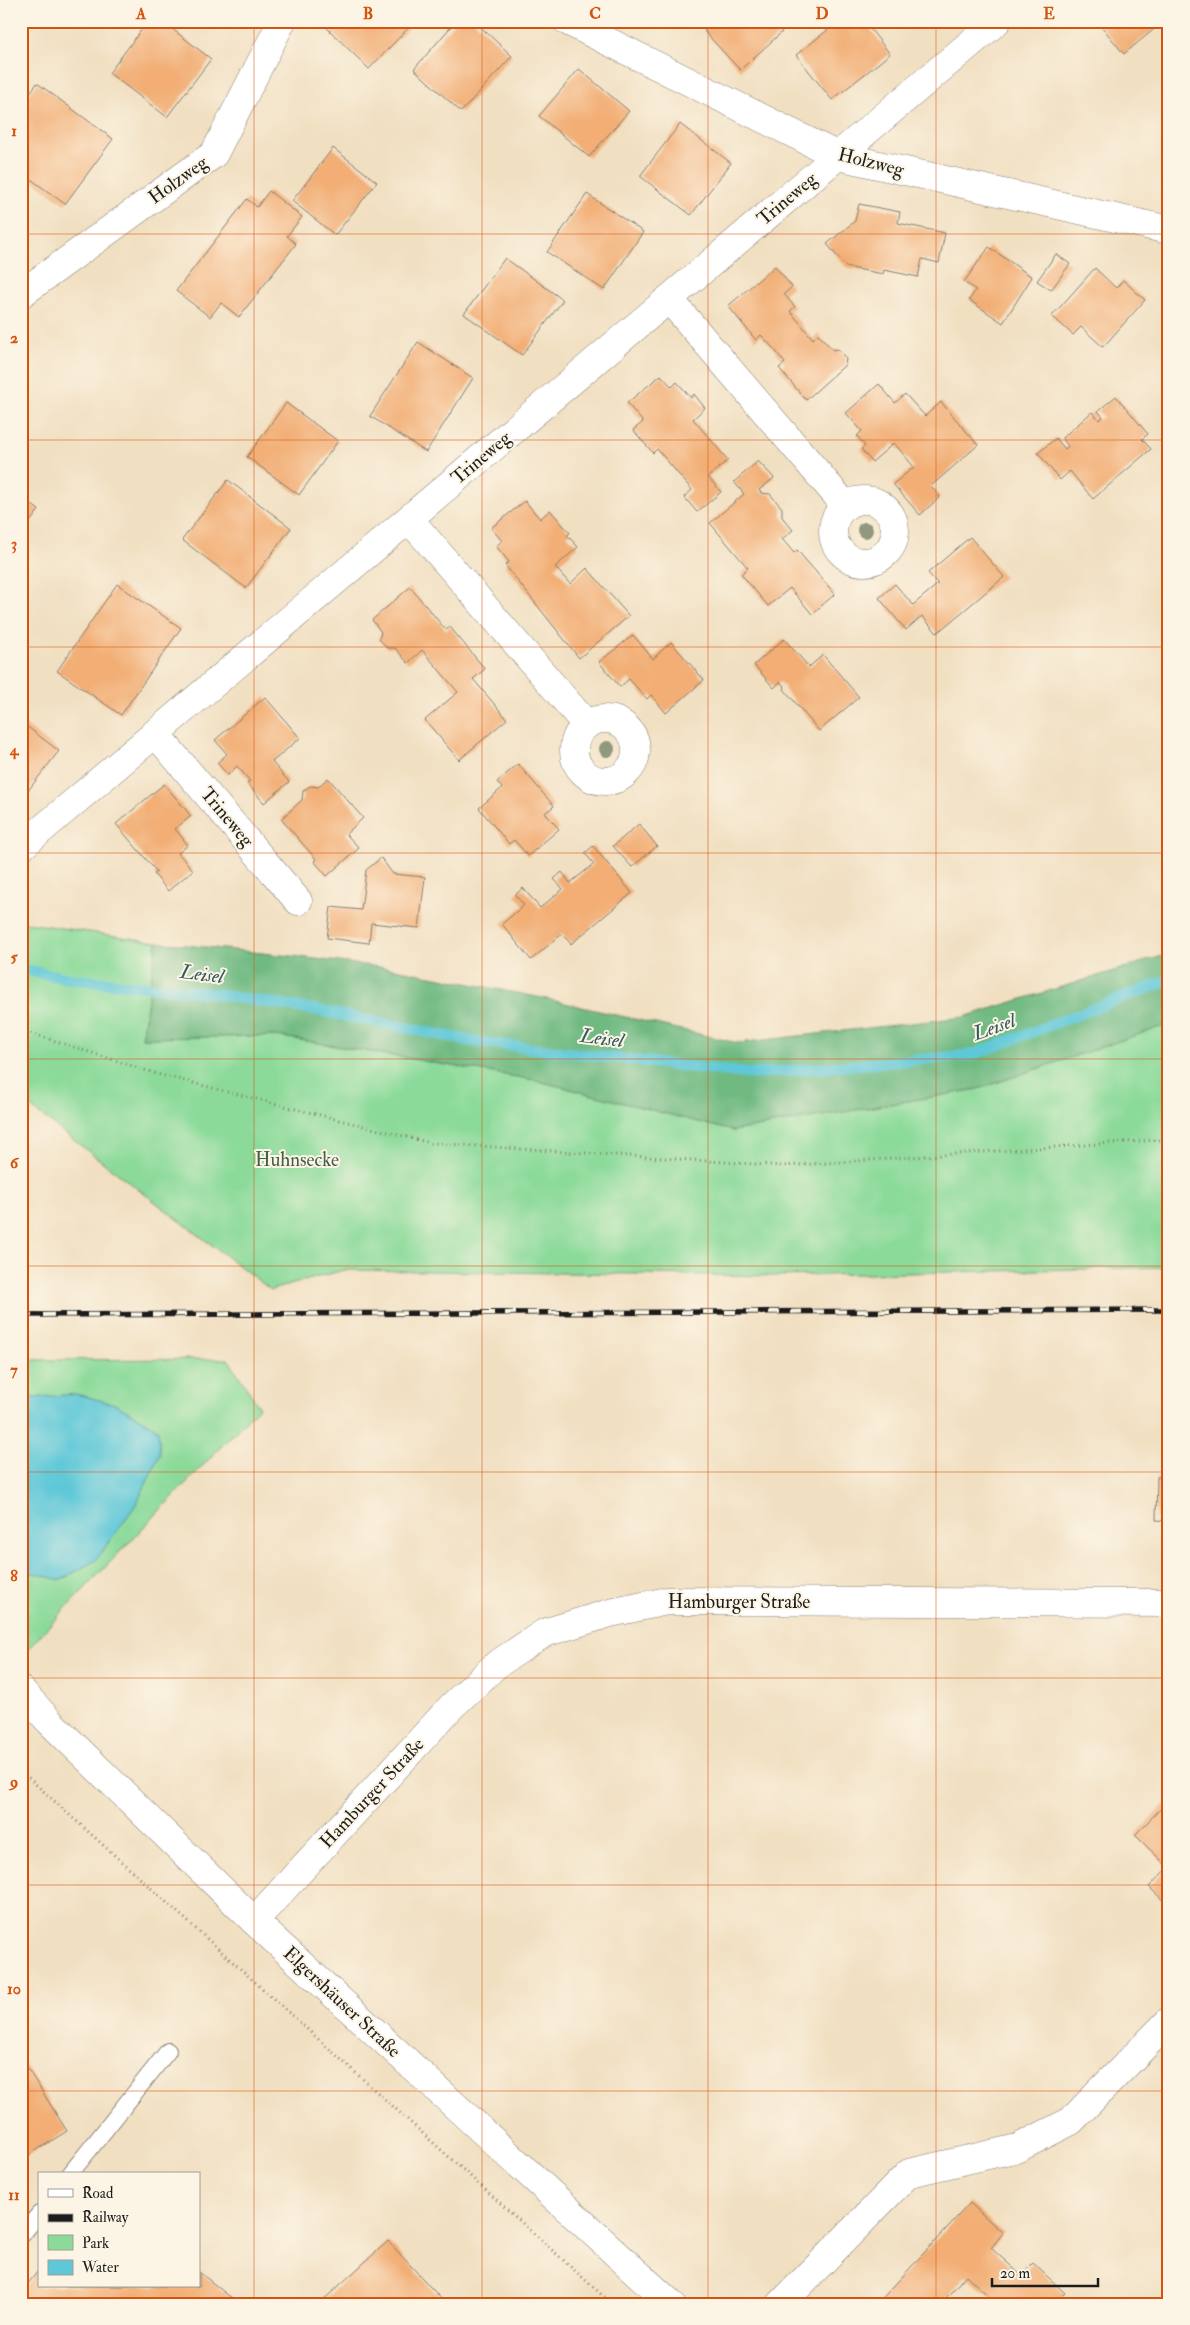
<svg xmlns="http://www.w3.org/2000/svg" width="1190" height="2325" font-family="'IM FELL Double Pica',serif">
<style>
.green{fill:#8bda9a;stroke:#547b5b}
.forest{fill:#70ba82;stroke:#466b4f}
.water{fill:#5ec8d8;stroke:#3d727a}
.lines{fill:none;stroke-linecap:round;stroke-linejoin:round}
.stream{stroke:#5ec8d8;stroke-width:11}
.building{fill:#f2ae74}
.service-casing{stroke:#867e6e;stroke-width:18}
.minor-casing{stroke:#867e6e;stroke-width:29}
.tertiary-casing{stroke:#867e6e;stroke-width:29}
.path{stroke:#867e6e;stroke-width:3;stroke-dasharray:1 4;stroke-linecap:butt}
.service{stroke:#fff;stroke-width:16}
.minor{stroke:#fff;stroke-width:28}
.tertiary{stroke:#fff;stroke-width:28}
.rail-casing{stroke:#1c1c1c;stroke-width:5.5}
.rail{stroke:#fcf5e5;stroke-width:4;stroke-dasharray:11;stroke-linecap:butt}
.tree{fill:#91987e}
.grid{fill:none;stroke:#d4530e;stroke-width:1;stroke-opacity:0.55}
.labels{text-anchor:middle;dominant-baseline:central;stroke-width:4;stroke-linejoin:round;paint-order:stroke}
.street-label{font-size:19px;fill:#1c1c1c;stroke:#fcf5e5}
.park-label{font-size:19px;fill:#435e48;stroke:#fcf5e5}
.water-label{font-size:20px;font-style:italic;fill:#33585e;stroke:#fcf5e5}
.neatline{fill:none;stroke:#d4530e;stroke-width:2}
.grid-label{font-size:16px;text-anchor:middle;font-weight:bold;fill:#d4530e}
</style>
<rect width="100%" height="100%" fill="#fcf5e5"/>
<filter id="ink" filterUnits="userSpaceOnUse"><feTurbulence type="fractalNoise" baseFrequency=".02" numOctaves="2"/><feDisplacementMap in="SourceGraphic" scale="10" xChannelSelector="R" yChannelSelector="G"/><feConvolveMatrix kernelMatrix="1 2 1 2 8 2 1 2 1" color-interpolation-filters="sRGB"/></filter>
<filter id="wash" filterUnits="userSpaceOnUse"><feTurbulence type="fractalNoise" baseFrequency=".0096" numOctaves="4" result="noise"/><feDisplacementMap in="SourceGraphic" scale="20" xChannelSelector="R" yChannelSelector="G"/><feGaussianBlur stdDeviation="1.12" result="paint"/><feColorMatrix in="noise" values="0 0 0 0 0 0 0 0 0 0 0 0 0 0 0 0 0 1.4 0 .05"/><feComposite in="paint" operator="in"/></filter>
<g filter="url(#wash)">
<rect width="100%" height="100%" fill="#f1dfc1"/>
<path class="green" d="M21,922L157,942L142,1038L277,1036L535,1080L733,1131L978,1089L1169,1024V1267L777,1276L344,1270L271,1290L21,1100Z
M228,1359L259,1407L43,1632L21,1659V1360Z"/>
<path class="forest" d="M157,942L300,957L395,969L547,999L738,1043L964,1017L1169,954V1024L978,1089L733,1131L535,1080L277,1036L142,1038Z"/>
<path class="water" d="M76,1394L115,1404L158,1429L160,1454L137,1503L96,1560L61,1580L21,1570V1399Z"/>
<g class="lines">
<path class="stream" d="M21,969L72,979L208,993L321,1011L471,1041L751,1074L972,1055L1169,980"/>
</g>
<g id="blocks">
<path class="building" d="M148,21H162L211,59L167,117L109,73Z
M327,21H415L369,69L324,25Z
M456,21H474L512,56L461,112L414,69Z
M651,21H666L657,29Z
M715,21H773L782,32L740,70L704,31Z
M839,21H864L890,54L832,100L796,55Z
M1097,21H1164L1124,54Z
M579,69L629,111L589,157L539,116Z
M37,83L113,139L65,204L21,172V105Z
M680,124L731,163L691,215L640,176Z
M333,148L377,182L335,235L292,201Z
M269,191L302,217L287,236L296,244L239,317L221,303L210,317L176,291L247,199L257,207Z
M587,194L643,232L604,290L547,252Z
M859,204L900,212L898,223L945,233L939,263L922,259L918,277L884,270L883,274L846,267L827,244L855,221Z
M989,247L1032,277L1003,323L969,300L976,290L964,282Z
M1056,254L1070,264L1051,290L1037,281Z
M505,258L563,300L522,355L464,314Z
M775,266L792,287L784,294L795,307L790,311L813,339L818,334L833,350L838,349L846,359L845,365L806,400L779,368L785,363L774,349L761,335L756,340L728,306Z
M1095,268L1116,288L1123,280L1145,300L1103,347L1081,327L1073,335L1052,316Z
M418,342L473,378L426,452L370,416Z
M661,375L672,387L677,382L691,398L694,394L705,408L693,419L728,460L708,477L721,492L697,512L684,497L692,490L657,449L653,453L633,430L643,422L627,403Z
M879,384L895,403L905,394L925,416L941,402L978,445L931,486L940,497L920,515L893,484L914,467L894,443L872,462L861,449L865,446L857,436L862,431L846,413Z
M1116,396L1148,434L1142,439L1151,449L1093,499L1070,471L1060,480L1038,453L1056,438L1065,449L1068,446L1062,438L1092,412L1099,420L1103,417L1098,411Z
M286,403L338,441L299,495L247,457Z
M758,461L774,478L759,490L761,493L770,494L782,508V517L793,530L782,539L794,553L797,550L835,594L812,614L790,588L768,606L741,574L748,568L710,523L744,494L734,482Z
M228,480L291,528L246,588L182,540Z
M21,497L39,510L21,534Z
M525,501L540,519L550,510L570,533L567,535L578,547L555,567L570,584L587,568L629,616L579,658L505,565L509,562L496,546L502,541L491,528Z
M970,537L1004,577L937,633L922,616L906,630L879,598L895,584L913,605L938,584L928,573Z
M117,584L181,628L121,715L57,671Z
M410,587L446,630L450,627L485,669L473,679L507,719L459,760L425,720L458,692L422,650L408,663L395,648H387L379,639L381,632L372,620Z
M633,635L653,659L671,642L704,680L666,713L651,695L647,699L629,679L620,687L599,662Z
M784,639L809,667L823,655L859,697L819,731L784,689L785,687L780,682L774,688L754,665Z
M265,697L300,738L272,762L289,782L264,803L247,783L250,781L237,766L228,775L217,763L227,754L215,740Z
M21,722L59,751L23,797L21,796Z
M518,764L554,806L545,813L559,829L528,856L514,840L509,844L479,808L502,788L497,782Z
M328,778L363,818L346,834L359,848L327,876L314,861L316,859L281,819L302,800L303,791L310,786L318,787Z
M164,784L191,816L175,829L188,845L178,853L193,870L168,891L154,874L157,872L116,824Z
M639,824L657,846L632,867L613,846Z
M593,846L632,893L571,944L562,934L531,960L502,924L524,905L515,895L523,888L540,908L563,889L554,879L562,872L570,883L594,864L585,853Z
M381,858L393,874L425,877L419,928L371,923L369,943L327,938L331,907L361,910L366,870Z
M1157,1477H1169V1521L1156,1520Z
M1169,1800V1906L1149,1887L1168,1867L1135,1835Z
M21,2058L67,2131L21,2160Z
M970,2203L1003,2233L991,2248L1021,2275L1033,2263L1065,2293L1055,2304H997L966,2275L941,2304H877Z
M388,2241L446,2304H319Z
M39,2270V2286H199V2272L239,2304H27L21,2299V2292Z"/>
</g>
</g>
<g filter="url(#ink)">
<use href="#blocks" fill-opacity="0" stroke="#867e6e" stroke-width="1"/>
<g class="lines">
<defs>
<path id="service" d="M70,2174L168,2051
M21,2236L39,2214"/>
<path id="minor" d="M567,21L838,156L1169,230
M21,294L214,154L282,21
M669,299L845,505
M833 531a31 31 0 1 1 62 0a31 31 0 1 1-62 0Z
M409,519L586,724
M574 750a31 31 0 1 1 62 0a31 31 0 1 1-62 0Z
M155,733L298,901
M21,847L997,21
M254,1921L452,1706L496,1665L544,1633L610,1613L667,1601L1169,1603
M781,2304L909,2173L1018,2148L1071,2121L1169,2021"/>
<path id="tertiary" d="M21,1690L49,1721L254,1921L671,2304"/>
</defs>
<use href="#service" class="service-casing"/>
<use href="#minor" class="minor-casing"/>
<use href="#tertiary" class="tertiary-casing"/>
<path class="path" d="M21,1030L157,1074L431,1143L784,1166L1169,1139
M21,1771L612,2304"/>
<use href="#service" class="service"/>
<use href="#minor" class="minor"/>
<use href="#tertiary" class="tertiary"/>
<defs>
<path id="rail" d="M21,1315L1169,1310"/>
</defs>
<use href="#rail" class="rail-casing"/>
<use href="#rail" class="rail"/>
</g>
<g class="tree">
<circle cx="865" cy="530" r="8"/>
<circle cx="607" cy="749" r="8"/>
</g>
</g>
<path class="grid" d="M254,21V2304M482,21V2304M708,21V2304M936,21V2304M21,234H1169M21,440H1169M21,647H1169M21,853H1169M21,1059H1169M21,1266H1169M21,1472H1169M21,1678H1169M21,1885H1169M21,2091H1169"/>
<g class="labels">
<g class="street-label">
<text transform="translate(871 162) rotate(14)">Holzweg</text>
<text transform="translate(178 180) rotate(-36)">Holzweg</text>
<text transform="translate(787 199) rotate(-40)">Trineweg</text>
<text transform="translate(481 458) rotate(-40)">Trineweg</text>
<text transform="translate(227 817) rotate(50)">Trineweg</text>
<text x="739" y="1602">Hamburger Straße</text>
<text transform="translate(372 1793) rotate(-47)">Hamburger Straße</text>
<text transform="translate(342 2002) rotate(43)">Elgershäuser Straße</text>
</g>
<g class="park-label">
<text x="297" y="1160">Huhnsecke</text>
</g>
<g class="water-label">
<text transform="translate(202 974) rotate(7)">Leisel</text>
<text transform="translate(994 1027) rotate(-20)">Leisel</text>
<text transform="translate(602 1038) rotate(7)">Leisel</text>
</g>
</g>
<rect width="1190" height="2325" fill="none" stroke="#fcf5e5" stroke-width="55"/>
<rect x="38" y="2172" width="162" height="115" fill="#fcf5e5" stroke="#a29e95"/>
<rect x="48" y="2189" width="25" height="8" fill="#ffffff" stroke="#a29e95"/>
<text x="82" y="2198" font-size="15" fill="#1c1c1c">Road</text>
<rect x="48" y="2214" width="25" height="8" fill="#1c1c1c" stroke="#a29e95"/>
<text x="82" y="2222" font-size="15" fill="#1c1c1c">Railway</text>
<rect x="48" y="2235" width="25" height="15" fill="#8bda9a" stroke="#a29e95"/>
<text x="82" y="2248" font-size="15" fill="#1c1c1c">Park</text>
<rect x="48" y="2260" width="25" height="15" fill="#5ec8d8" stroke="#a29e95"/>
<text x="82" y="2272" font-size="15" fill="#1c1c1c">Water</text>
<path d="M992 2278v8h106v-8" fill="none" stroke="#1c1c1c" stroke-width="2.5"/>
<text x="1000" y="2278" font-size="15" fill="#1c1c1c" stroke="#fcf5e5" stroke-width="4" paint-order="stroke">20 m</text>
<rect x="28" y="28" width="1134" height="2270" class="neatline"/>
<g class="grid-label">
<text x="141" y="19">A</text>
<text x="368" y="19">B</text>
<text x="595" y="19">C</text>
<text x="822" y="19">D</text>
<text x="1049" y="19">E</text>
<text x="14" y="136">1</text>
<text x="14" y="343">2</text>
<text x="14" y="549">3</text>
<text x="14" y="755">4</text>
<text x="14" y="962">5</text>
<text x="14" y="1168">6</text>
<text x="14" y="1375">7</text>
<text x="14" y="1581">8</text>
<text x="14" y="1787">9</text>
<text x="14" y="1994">10</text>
<text x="14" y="2200">11</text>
</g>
</svg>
